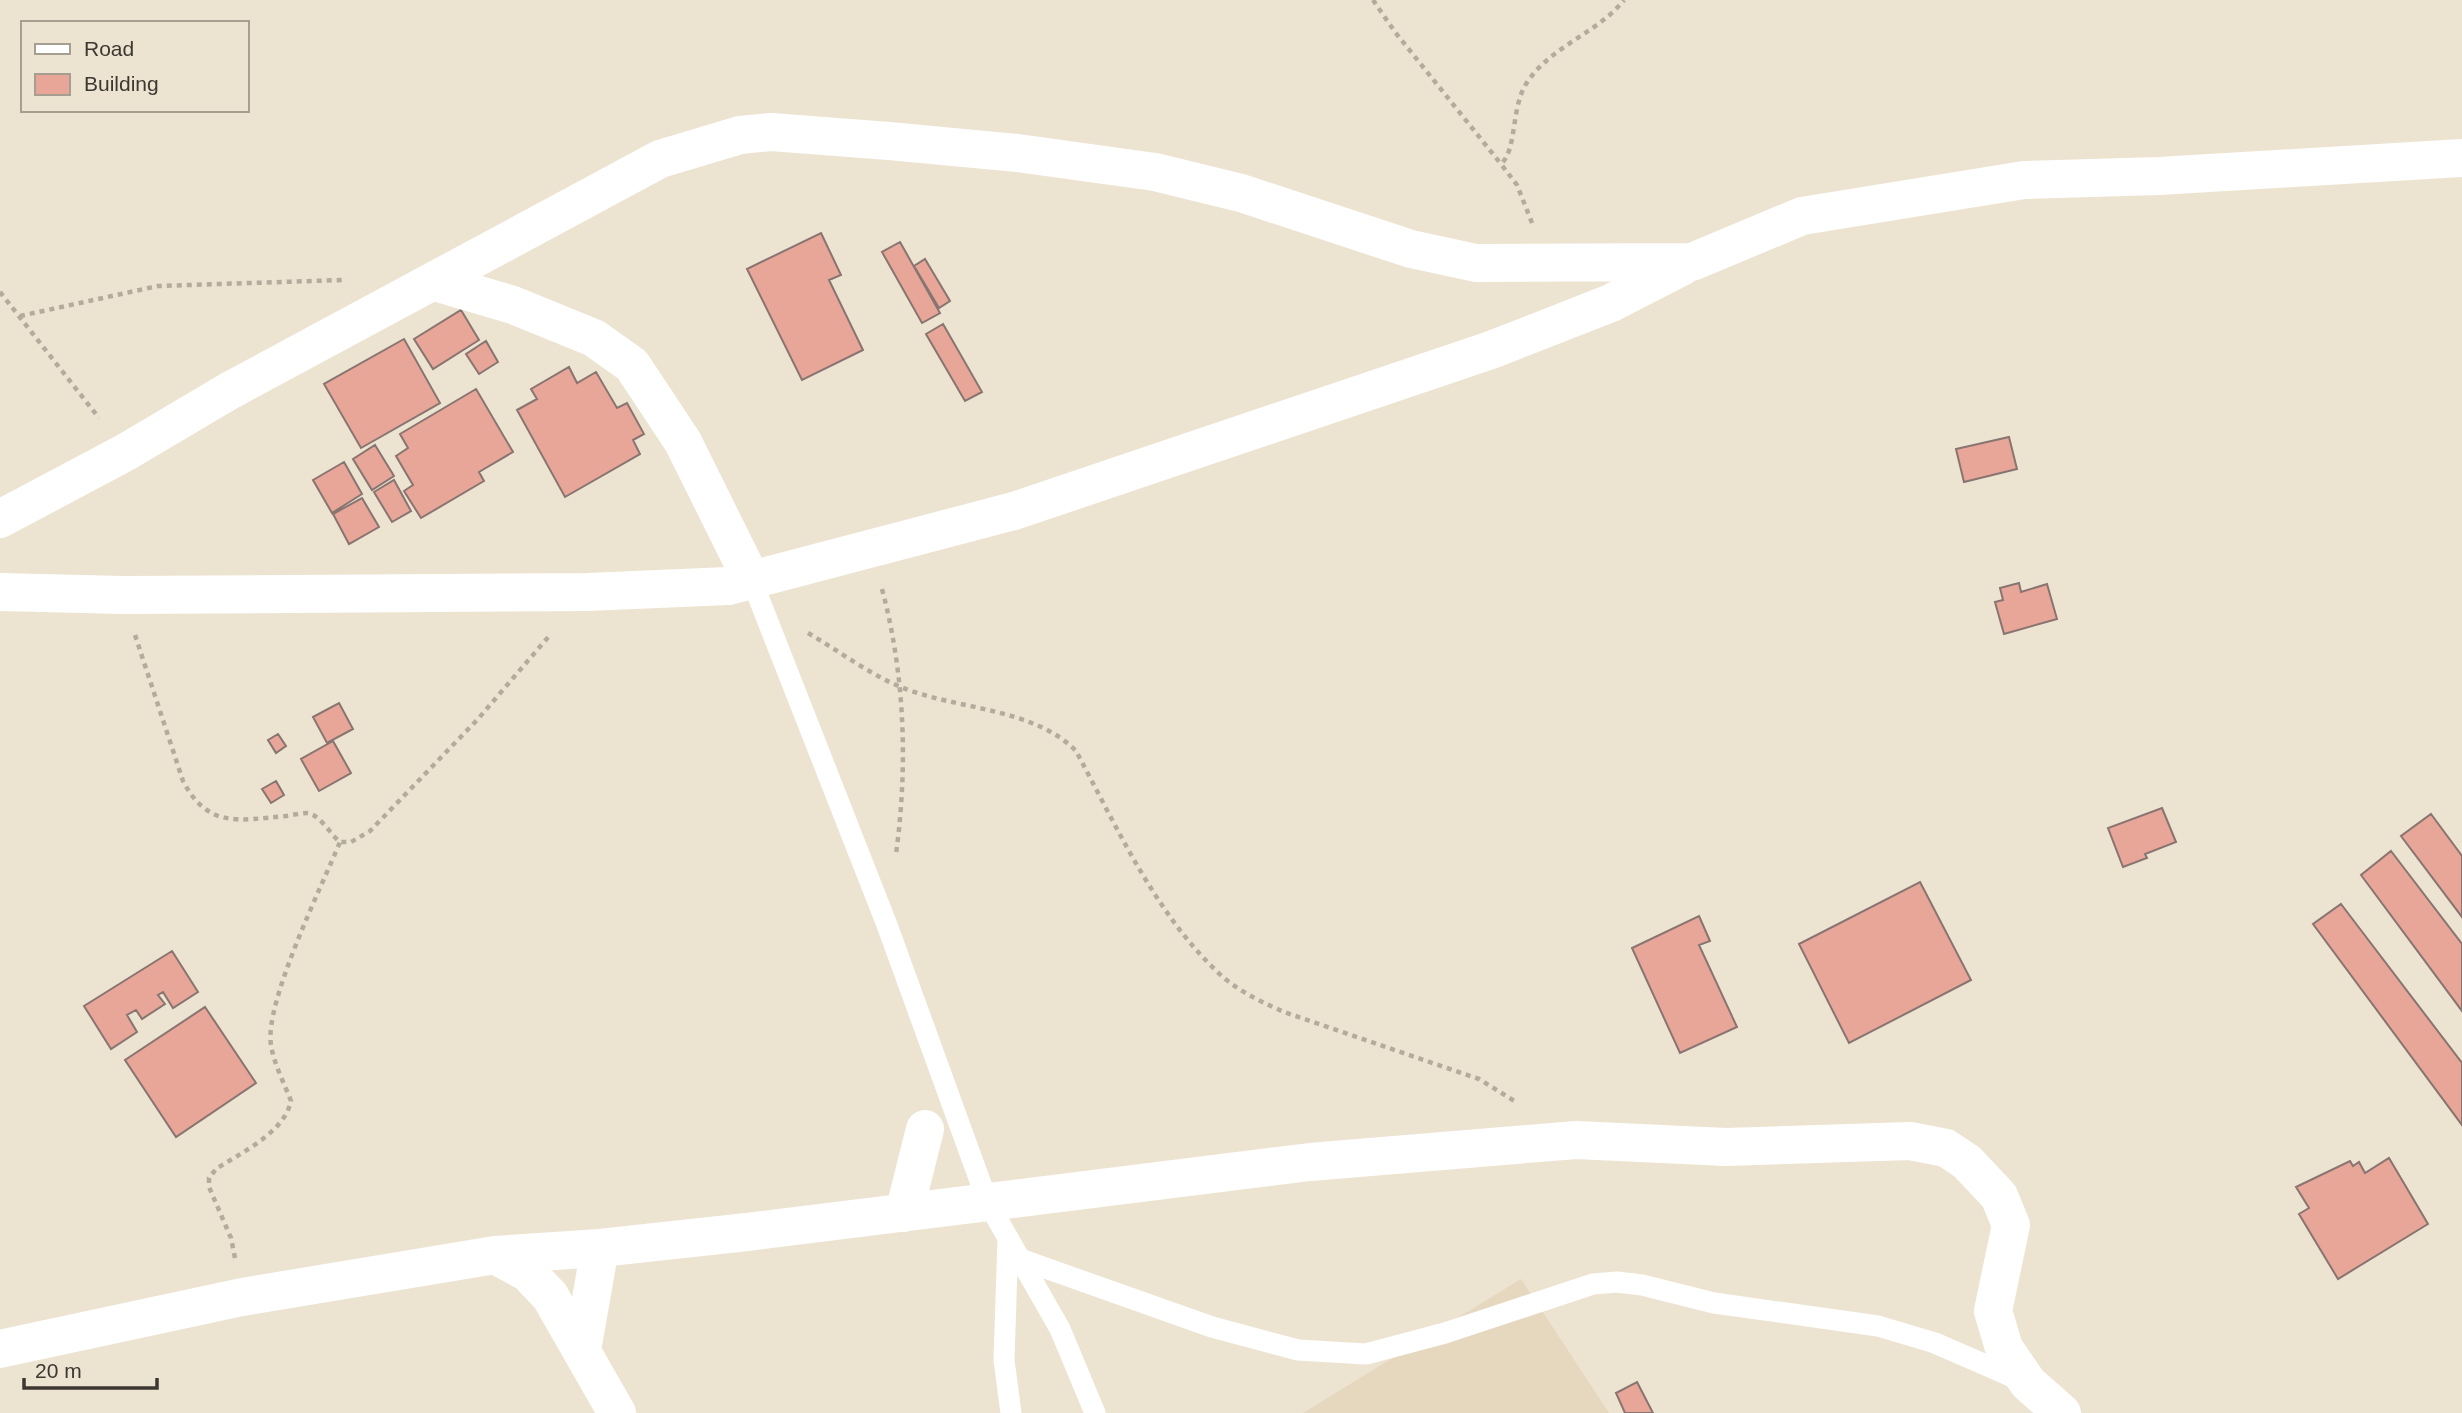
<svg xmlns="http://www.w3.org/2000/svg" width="2462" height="1413" font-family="Arial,sans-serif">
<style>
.built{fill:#e6d7bf}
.building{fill:#e8a699;stroke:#887470;stroke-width:2}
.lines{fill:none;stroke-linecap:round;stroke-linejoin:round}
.path{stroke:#b3ab9c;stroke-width:4.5;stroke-dasharray:5 5;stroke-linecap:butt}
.lane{stroke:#fff;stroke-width:21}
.street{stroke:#fff;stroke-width:38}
</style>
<rect width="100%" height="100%" fill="#ede3d1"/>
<path class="built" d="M1521,1279L1609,1413H1303Z"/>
<path class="building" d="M821,233L841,275L829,280L863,350L802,380L747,269Z
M900,242L940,313L922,323L882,252Z
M925,259L950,301L939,308L914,266Z
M461,310L479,340L433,369L414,339Z
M943,324L982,392L965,401L926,334Z
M404,339L440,403L361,448L324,384Z
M486,341L498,362L479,374L466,354Z
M569,367L577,383L596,372L617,408L627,403L644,434L633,440L640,454L565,497L517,410L537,399L531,389Z
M476,389L513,452L479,472L484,481L421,518L404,491L413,485L396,456L408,448L400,434Z
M2009,437L2017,469L1964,482L1956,449Z
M375,445L394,476L372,490L353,459Z
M344,462L362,494L332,513L313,480Z
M394,480L411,511L392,522L374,492Z
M362,498L379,527L349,544L333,514Z
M2019,583L2021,592L2047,584L2057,619L2004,634L1995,602L2003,600L2000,588Z
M339,703L353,729L327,743L313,717Z
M278,734L286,746L276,753L268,740Z
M333,741L351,773L319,791L301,759Z
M276,781L284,795L271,803L262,789Z
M2162,808L2176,842L2145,854L2147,858L2123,867L2108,828Z
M2431,814L2462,856V917L2401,836Z
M2391,851L2462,944V1011L2361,875Z
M1920,882L1971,980L1849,1043L1799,944Z
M2341,904L2462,1063V1125L2313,924Z
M1699,916L1710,941L1699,945L1737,1027L1680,1053L1632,948Z
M172,951L198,992L173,1008L163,992L158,995L165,1004L142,1019L136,1010L127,1015L137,1032L111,1049L84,1006Z
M205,1007L256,1083L176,1137L125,1060Z
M2389,1158L2428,1224L2338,1279L2299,1214L2309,1208L2296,1187L2350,1161L2353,1166L2359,1162L2365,1173Z
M1637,1382L1653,1413H1625L1616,1393Z"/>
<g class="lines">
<path class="path" d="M1373,0L1395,32L1501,164
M1532,223L1517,185L1501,164C1517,150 1511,108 1526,84C1550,46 1597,34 1624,0
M0,292L99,418
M20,316L158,286L343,280
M882,589C905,675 908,766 896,854
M808,633C839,651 869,674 901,687C956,710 1033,707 1076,751C1118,829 1157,918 1224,978C1242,993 1264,1003 1284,1012L1479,1079L1516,1102
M135,635L183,781C208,829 239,820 286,816C293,815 301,813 308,813C320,815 331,835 340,842H351L370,831L478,719L550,635
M235,1258L231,1238L209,1187V1178L216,1169C242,1152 284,1133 291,1101C284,1083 274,1064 271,1045C264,1003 322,886 340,842"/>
<path class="lane" d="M752,581L887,925L988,1203L1060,1329L1095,1413
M1008,1238L1004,1360L1011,1413
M1020,1259L1212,1327L1298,1350L1366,1354L1445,1333L1593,1284L1617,1282L1642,1285L1714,1303L1878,1326L1935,1343L2020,1380"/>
<path class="street" d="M435,282L513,305L594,338L632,365L683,442L752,581
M0,519L126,452L229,391L660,159L740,135L771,132L889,141L1018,153L1155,172L1241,193L1411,249L1476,263L1692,262L1802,216L2024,180L2159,176L2462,158
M0,592L123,595L587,592L728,586L1014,511L1491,350L1611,303L1683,266
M904,1213L925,1129
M495,1255L528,1273L550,1296L617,1413
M0,1349L242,1297L495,1255L600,1248L747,1232L1310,1162L1576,1140L1726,1147L1910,1141L1946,1148L1967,1162L1999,1196L2011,1225L1993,1311L2004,1348L2028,1383L2062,1413
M582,1350L600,1248"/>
</g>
<rect x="21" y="21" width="228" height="91" fill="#ede3d1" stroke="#a69f91" stroke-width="2"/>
<rect x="35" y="44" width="35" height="10" fill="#ffffff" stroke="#a69f91" stroke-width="2"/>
<text x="84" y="56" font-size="21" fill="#3c3831">Road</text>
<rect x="35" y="74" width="35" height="21" fill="#e8a699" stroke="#a69f91" stroke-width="2"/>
<text x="84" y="91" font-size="21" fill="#3c3831">Building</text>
<path d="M24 1378v10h133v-10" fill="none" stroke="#3c3831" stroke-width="3.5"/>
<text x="35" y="1378" font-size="21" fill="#3c3831" stroke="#ede3d1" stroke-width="5" paint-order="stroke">20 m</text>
</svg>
